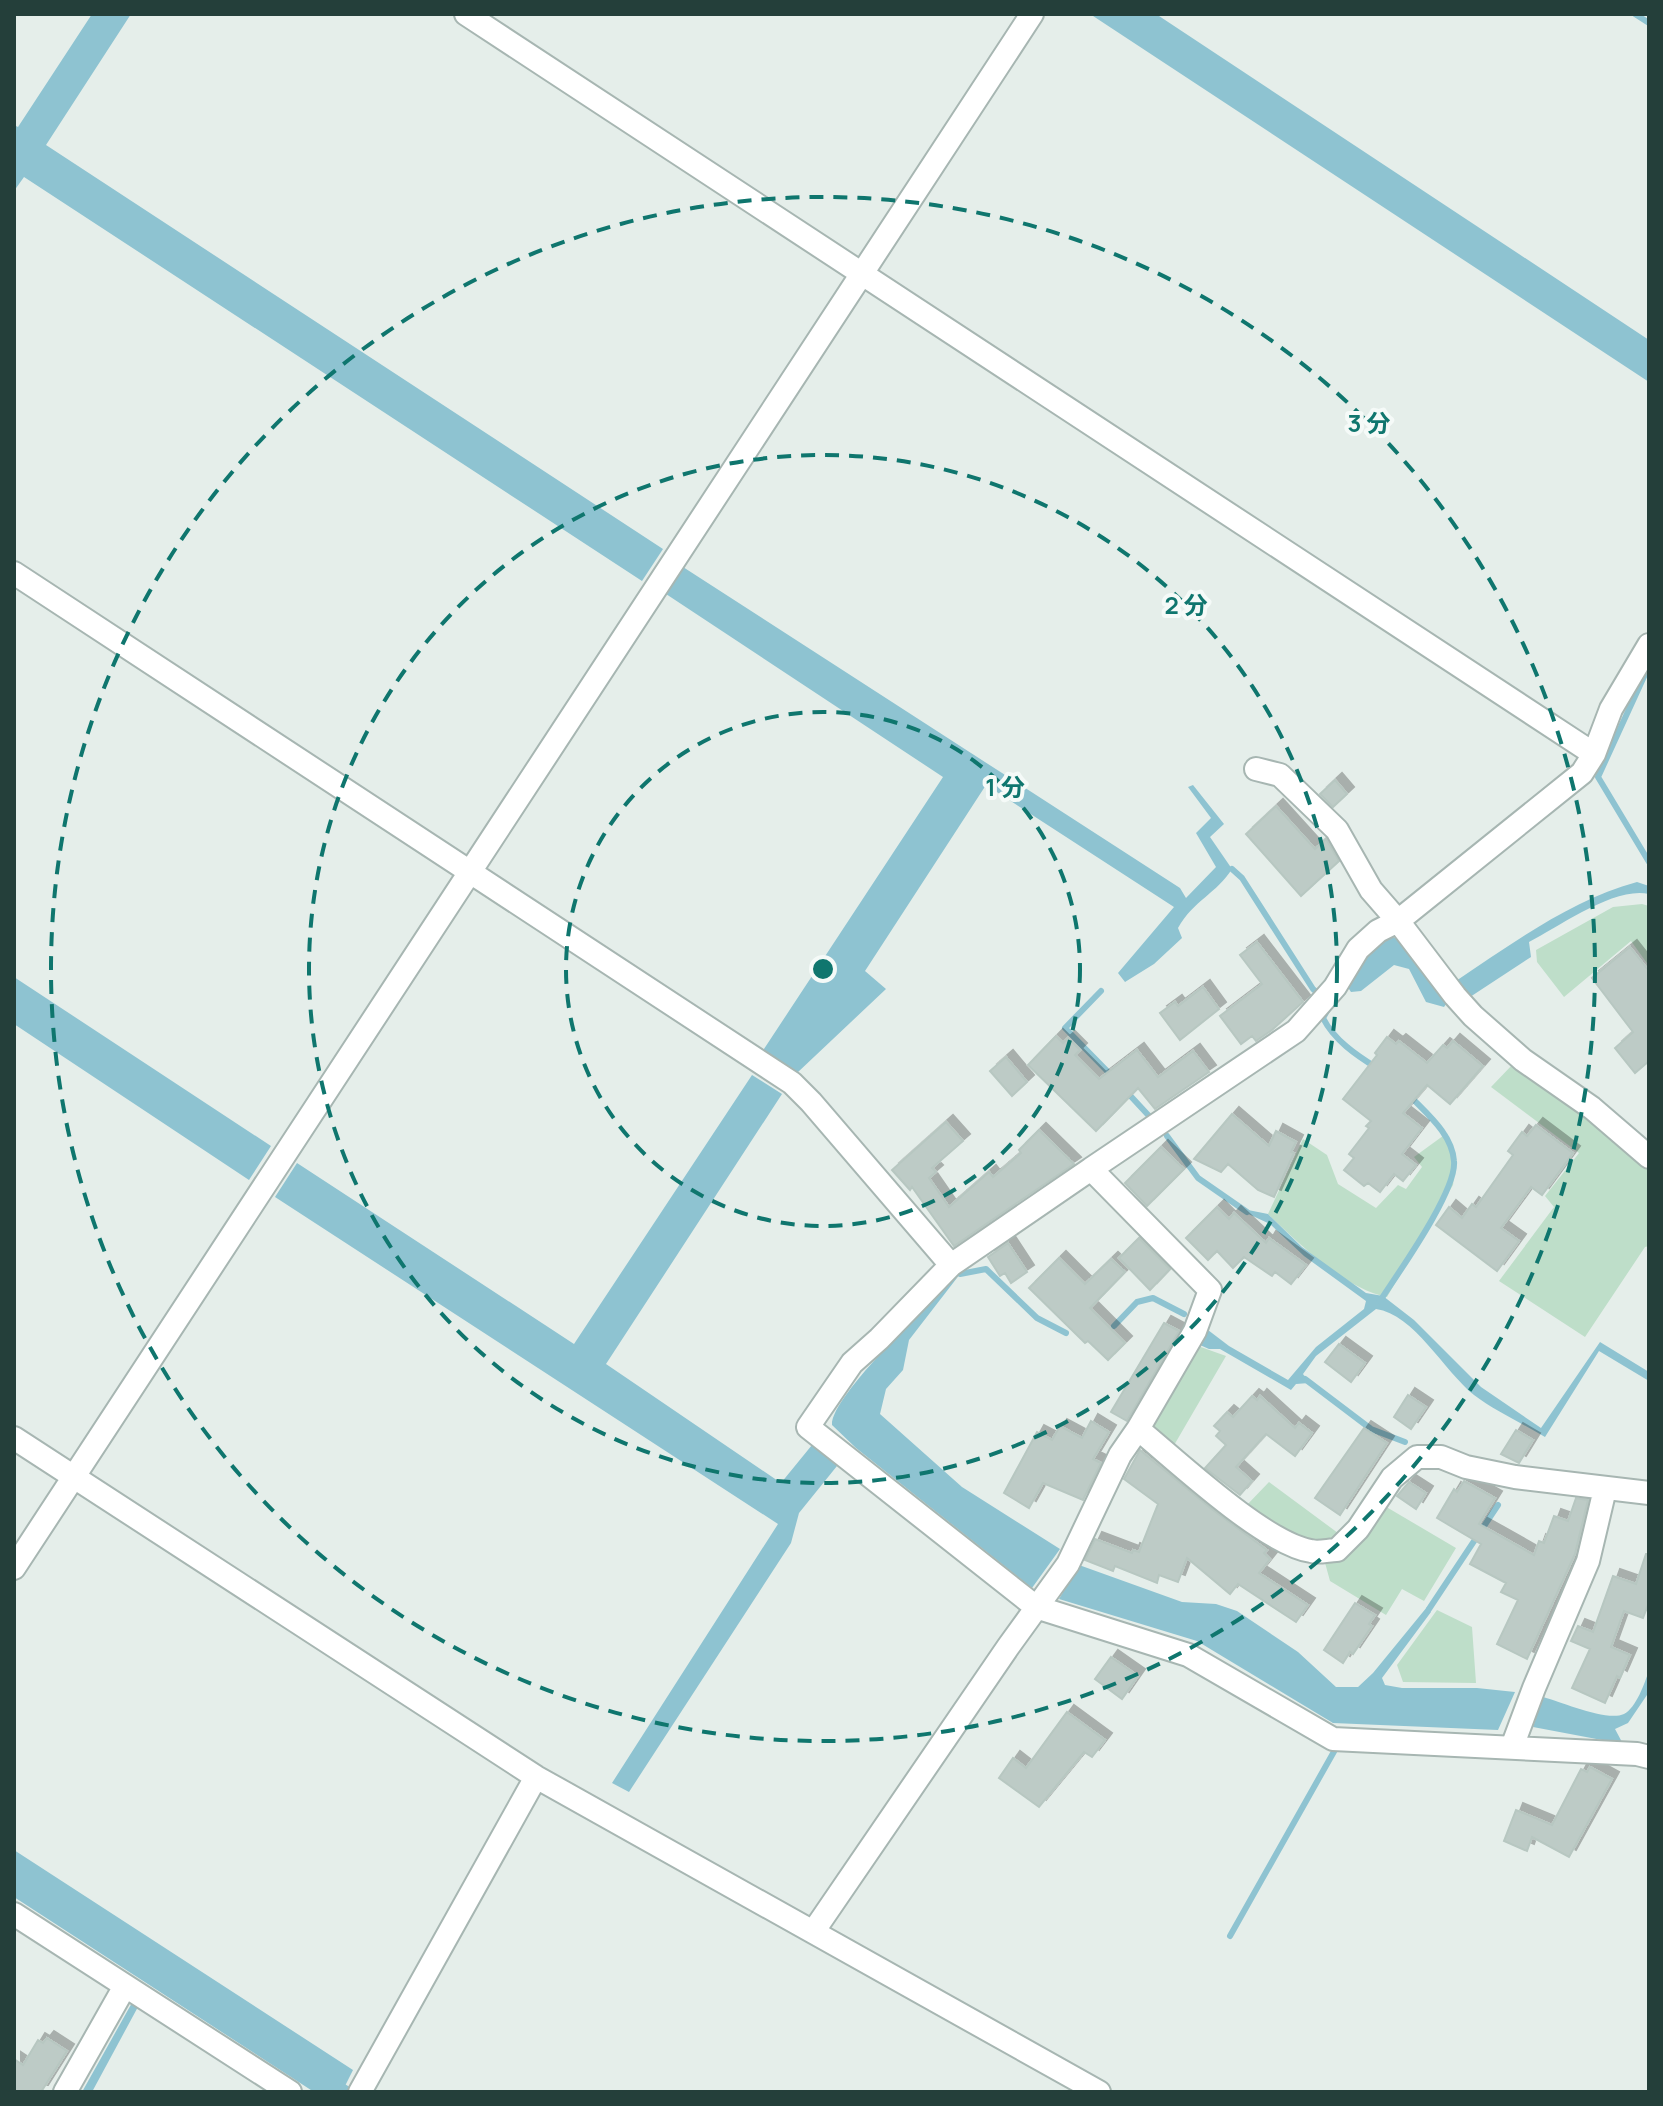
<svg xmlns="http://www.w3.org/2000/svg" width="1663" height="2106" font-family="Manrope,'Noto Sans JP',sans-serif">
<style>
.green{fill:#bedec9}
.water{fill:#8ec3d1}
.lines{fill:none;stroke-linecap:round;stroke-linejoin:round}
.stream{stroke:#8ec3d1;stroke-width:6}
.building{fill:#bdcbc6;stroke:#b7c7c1;stroke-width:2;filter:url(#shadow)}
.minor-casing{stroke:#a7b6b2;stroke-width:26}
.minor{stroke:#fff;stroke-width:22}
.ring{fill:none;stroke:#0f766e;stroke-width:4;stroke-dasharray:14 10}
.centre{fill:#0f766e;stroke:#f5faf8;stroke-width:4}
.ring-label{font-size:24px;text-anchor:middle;font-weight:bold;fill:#0f766e;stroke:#f5faf8;stroke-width:8;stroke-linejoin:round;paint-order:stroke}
</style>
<defs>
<filter id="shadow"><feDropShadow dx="7" dy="-7" stdDeviation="0" flood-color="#0004"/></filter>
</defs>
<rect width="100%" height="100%" fill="#e5eeea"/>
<path class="green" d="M1642,904L1649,906V966L1631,941L1564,997L1537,962L1536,950L1613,907Z
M1514,1063L1591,1120L1649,1171V1246L1645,1247L1585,1337L1499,1281L1554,1207L1545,1196L1579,1153L1491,1087Z
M1447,1133L1456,1160L1453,1185L1387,1297C1343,1288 1300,1244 1268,1214L1303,1139L1327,1155L1338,1184L1376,1208L1398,1185L1406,1189L1422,1167L1414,1157Z
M1198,1346L1226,1356L1173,1447L1150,1428Z
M1269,1482L1342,1536L1320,1544L1279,1530L1245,1507Z
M1383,1505L1456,1548L1424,1601L1402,1589L1386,1615L1330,1581L1324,1559Z
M1437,1610L1472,1627L1476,1683L1403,1682L1397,1665Z"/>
<path class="water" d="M92,14H131L46,145L663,549L642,581L24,177L14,191V125L18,127Z
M1090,14H1156L1649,340V382Z
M683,567L1180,888L1186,898L1216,867L1196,833L1211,818L1188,787L1193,785L1224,824L1210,837L1232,869C1217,893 1193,901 1178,928L1182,938L1154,964L1125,982L1118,973L1174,907L986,785L865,971L886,989L797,1073L762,1052L943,777L666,594Z
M1637,882L1649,886V894C1615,886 1560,926 1529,942L1531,957L1470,997L1456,981C1513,943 1571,900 1637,882Z
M1384,936L1400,939L1449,1000L1444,1007L1426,1002L1409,969L1394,965L1361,991L1351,992L1345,983L1364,950Z
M14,977L271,1146L249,1180L14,1024Z
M752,1075L782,1094L606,1364L781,1483L812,1445L837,1466L799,1513L791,1543L629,1792L612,1783L778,1524L275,1197L297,1163L574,1344Z
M1248,1210L1268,1214L1302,1247L1366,1293L1383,1296L1414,1320L1481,1387L1541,1428L1600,1342L1649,1372V1381L1599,1351L1545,1437C1522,1423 1495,1411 1474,1395C1444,1371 1414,1314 1376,1309L1316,1356L1303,1374L1309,1383L1296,1384L1291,1390L1220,1349H1209L1200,1345L1208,1330L1229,1346L1288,1380L1316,1347L1364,1309L1366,1301L1304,1256L1270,1224L1242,1211Z
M960,1274L909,1340L903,1370L886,1389L880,1414L962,1487L1060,1549L1032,1588L856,1448L832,1425C831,1395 935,1299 960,1274Z
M1079,1565L1182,1602L1216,1604L1237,1611L1298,1652L1336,1687H1358L1373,1673L1427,1607L1431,1612L1382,1678L1385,1685L1402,1688H1477L1515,1692L1498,1730L1333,1723L1197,1641L1059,1599Z
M1649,1670V1692L1628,1723L1615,1729L1623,1744L1533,1727L1543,1697C1562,1702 1607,1722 1624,1714C1636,1708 1645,1683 1649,1670Z
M14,1850L353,2070L342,2092H314L14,1897Z
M133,2001L139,2005L92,2092H82Z"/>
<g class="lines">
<path class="stream" d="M1635,14L1649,23
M1647,670L1598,777L1649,862
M1232,869L1242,878L1313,989L1321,996
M1101,991L1065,1028L1112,1076
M1328,1009L1323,1018C1334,1040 1356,1055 1377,1068
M1125,1090L1150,1117
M1167,1136L1198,1178L1247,1212
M960,1274L986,1269L1037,1318L1066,1333
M1380,1301C1398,1273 1457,1191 1454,1161C1452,1134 1427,1114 1410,1096
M1114,1326L1137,1302L1153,1298L1184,1314
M1305,1379L1371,1429L1405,1442
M1429,1609L1498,1505
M1230,1936L1336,1748
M344,2087L352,2092"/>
</g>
<path class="building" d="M1335,780L1347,794L1333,807L1320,794Z
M1276,806L1315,849L1326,839L1339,861L1301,896L1246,834Z
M1257,942L1303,1002L1272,1030L1256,1041L1252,1036L1241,1044L1220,1016L1262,984L1240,955Z
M1630,947L1649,971V1061L1635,1073L1615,1048L1633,1032L1592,978Z
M1203,987L1219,1009L1180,1040L1160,1013L1175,1002L1178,1006Z
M1056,1036L1063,1043L1068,1038L1080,1050L1075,1055L1099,1079L1137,1050L1158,1077L1193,1051L1209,1072L1155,1109L1138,1088L1096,1131L1028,1065Z
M1387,1037L1396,1044L1399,1041L1427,1063L1443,1045L1447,1048L1453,1041L1483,1066L1450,1104L1427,1085L1403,1113L1422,1128L1402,1154L1416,1165L1403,1181L1394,1174L1380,1192L1368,1183L1364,1186L1344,1170L1354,1158L1349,1154L1369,1128L1366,1126L1371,1121L1343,1099L1377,1055L1375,1053Z
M1006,1057L1027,1082L1012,1096L990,1071Z
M1232,1114L1269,1146L1276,1131L1296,1142L1291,1152L1294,1153L1274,1197L1258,1190L1228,1164L1221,1172L1194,1159Z
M946,1122L963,1141L932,1168L936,1172L929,1178L949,1207L989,1172L993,1177L1021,1153L1019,1150L1039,1130L1074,1164L954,1246L912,1187L910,1190L892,1170Z
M1536,1125L1573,1153L1542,1195L1531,1187L1501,1228L1519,1241L1497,1271L1436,1225L1449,1207L1462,1218L1472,1204L1476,1207L1513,1155L1508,1151L1522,1132L1527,1136Z
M1161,1147L1184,1169L1147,1206L1125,1183Z
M1217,1207L1229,1219L1234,1213L1266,1243L1269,1238L1306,1265L1291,1284L1275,1272L1272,1276L1244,1257L1233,1268L1217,1251L1208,1260L1186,1238Z
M1139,1238L1170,1269L1150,1290L1119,1258Z
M1008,1243L1027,1272L1011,1283L1005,1273L1000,1276L988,1257Z
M1059,1258L1085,1284L1111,1259L1125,1272L1090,1308L1125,1343L1108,1360L1088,1341L1085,1343L1029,1288Z
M1164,1323L1179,1331L1127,1421L1111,1412Z
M1339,1344L1365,1363L1351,1382L1325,1362Z
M1408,1395L1426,1407L1411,1429L1394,1417Z
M1252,1396L1257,1400L1260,1396L1295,1428L1299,1423L1312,1433L1295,1456L1266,1434L1236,1467L1252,1481L1240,1495L1205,1468L1226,1445L1216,1436L1220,1431L1214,1426L1227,1412L1233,1417Z
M1091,1421L1109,1432L1093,1459L1101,1463L1083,1500L1043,1483L1029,1508L1004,1493L1037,1432L1052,1440L1060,1426L1082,1438Z
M1364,1428L1387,1443L1340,1515L1315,1498Z
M1516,1430L1533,1440L1519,1463L1501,1454Z
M1140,1450L1213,1510L1267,1550L1264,1553L1270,1559L1259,1573L1308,1605L1296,1622L1238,1584L1230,1594L1187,1558L1178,1582L1159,1575L1157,1583L1115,1566L1113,1571L1085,1560L1095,1539L1132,1553L1133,1550L1139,1552L1158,1504L1124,1479Z
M1464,1481L1495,1498L1479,1524L1534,1555L1539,1541L1544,1543L1554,1516L1568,1521L1576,1498L1588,1500L1575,1554L1527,1659L1497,1644L1518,1600L1501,1592L1506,1583L1470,1564L1481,1544L1437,1518L1454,1489L1457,1492Z
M1409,1482L1426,1493L1416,1509L1397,1496Z
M1646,1554H1649V1602L1643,1618L1624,1611L1611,1647L1630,1655L1620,1678L1617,1676L1605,1703L1572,1688L1590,1649L1571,1641L1578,1626L1593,1632L1613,1576L1636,1584Z
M1355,1603L1375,1615L1369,1624L1372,1626L1353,1654L1350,1652L1343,1663L1324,1650Z
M1111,1657L1138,1676L1122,1699L1095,1679Z
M1067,1712L1105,1740L1092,1757L1084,1752L1039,1807L999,1778L1013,1758L1026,1768Z
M1590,1767L1612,1779L1569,1857L1532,1837L1527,1851L1504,1841L1516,1810L1552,1825L1581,1769L1587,1772Z
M47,2038L67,2051L41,2092H14V2059L23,2065L38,2040L43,2043Z"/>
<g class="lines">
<defs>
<path id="minor" d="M466,14L1594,754
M14,573L792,1083L811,1102L951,1265L879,1339L852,1363L808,1427L1036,1607L1188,1655L1333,1739L1637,1754L1649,1757
M1649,645L1611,709L1594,754L1582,773L1398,921L1455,996L1473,1016L1523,1060L1592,1108L1649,1157
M1091,1169L1296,1031L1335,987L1358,949L1378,931L1398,921L1371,890L1337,830L1280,775L1256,769
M951,1265L1091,1169L1210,1290L1195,1331L1138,1429C1177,1461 1265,1544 1311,1551C1319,1553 1329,1550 1337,1550L1358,1529L1392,1478L1417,1457H1441L1466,1467L1515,1477L1649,1493
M14,1438L536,1777L1099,2092
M14,1568L1032,14
M1512,1747L1534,1688L1588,1561L1605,1489
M14,1914L290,2092
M813,1932L1008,1647L1068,1564L1120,1455L1138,1429
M65,2092L125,1986
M360,2092L536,1777"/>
</defs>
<use href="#minor" class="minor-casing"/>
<use href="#minor" class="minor"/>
</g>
<g class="ring">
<circle cx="823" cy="969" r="257"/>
<circle cx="823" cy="969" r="514"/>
<circle cx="823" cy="969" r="772"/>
</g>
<circle cx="823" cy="969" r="12" class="centre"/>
<g class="ring-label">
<text x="1369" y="432">3 分</text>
<text x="1186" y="614">2 分</text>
<text x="1005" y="796">1 分</text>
</g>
<rect width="1663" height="2106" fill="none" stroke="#243f3a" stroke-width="32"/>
</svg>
